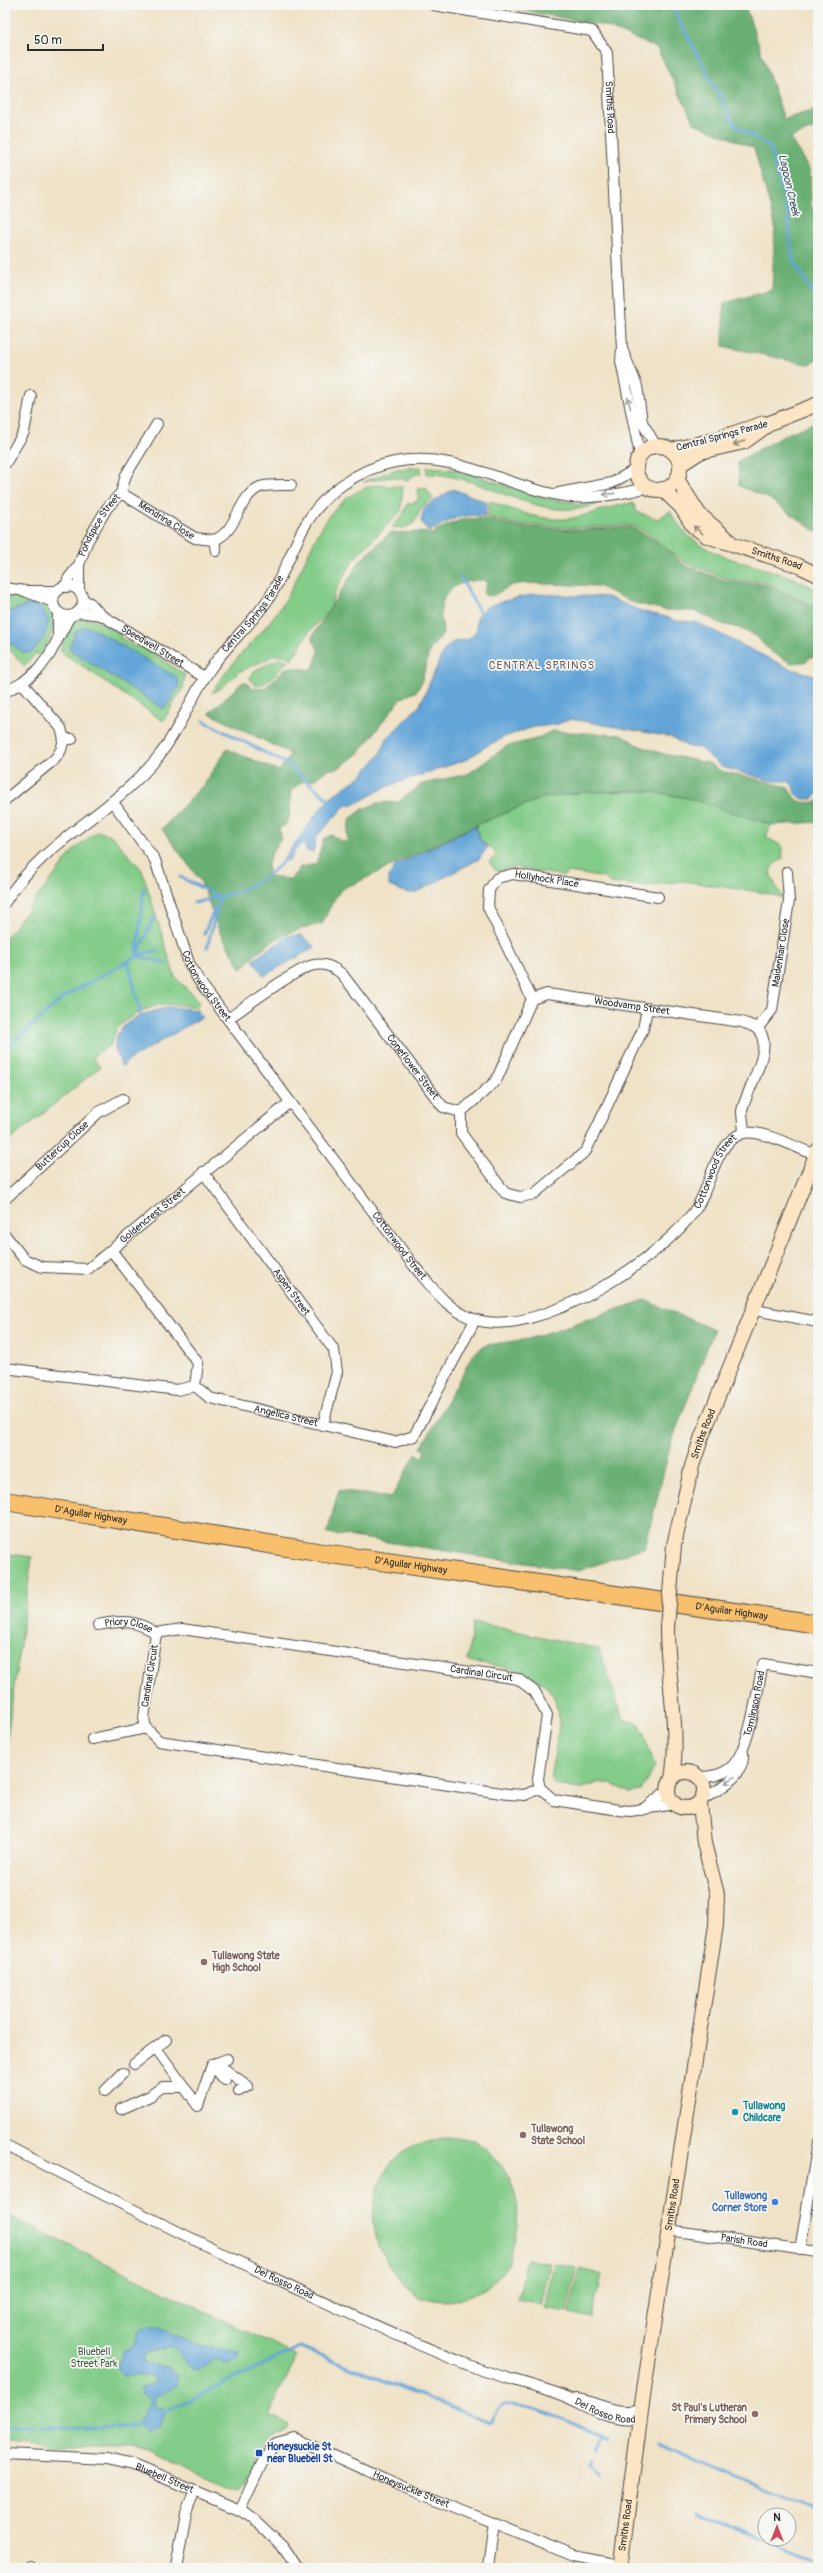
<svg xmlns="http://www.w3.org/2000/svg" width="823" height="2573" font-family="Pangolin,sans-serif">
<style>
.green{fill:#83cc89;stroke:#577c5a}
.forest{fill:#6ab075;stroke:#4a6e50}
.water{fill:#64a5d8;stroke:#486882}
.lines{fill:none;stroke-linecap:round;stroke-linejoin:round}
.stream{stroke:#64a5d8;stroke-width:3}
.street-casing{stroke:#484642;stroke-width:12}
.secondary-casing{stroke:#484642;stroke-width:16}
.highway-casing{stroke:#484642;stroke-width:20}
.street{stroke:#fff;stroke-width:10}
.secondary{stroke:#fce5c4;stroke-width:14}
.highway{stroke:#f8bf6c;stroke-width:18}
.secondary-bridge-casing{stroke:#484642;stroke-width:16;stroke-linecap:butt}
.secondary-bridge{stroke:#fce5c4;stroke-width:14}
.oneway{stroke:#a0a0a0}
.oneway2{stroke:#948878}
.education-dot{fill:#8d6e63;stroke:#f6f6f2;stroke-width:1.5}
.culture-dot{fill:#0f9aa8;stroke:#f6f6f2;stroke-width:1.5}
.shop-dot{fill:#3f7fe0;stroke:#f6f6f2;stroke-width:1.5}
.transit-dot{fill:#1a4fb4;stroke:#f6f6f2;stroke-width:1.5}
.labels{text-anchor:middle;dominant-baseline:central;stroke-width:3.5;stroke-linejoin:round;paint-order:stroke}
.street-label{font-size:10px;fill:#2b2b2b;stroke:#f6f6f2}
.education-label{font-size:10px;font-weight:bold;fill:#785e54;stroke:#f6f6f2;text-anchor:start}
.culture-label{font-size:10px;font-weight:bold;fill:#0d838f;stroke:#f6f6f2;text-anchor:start}
.shop-label{font-size:10px;font-weight:bold;fill:#366cbe;stroke:#f6f6f2;text-anchor:end}
.park-label{font-size:10px;fill:#455b47;stroke:#f6f6f2}
.transit-label{font-size:10px;font-weight:bold;fill:#164399;stroke:#f6f6f2;text-anchor:start}
.water-label{font-size:11px;font-style:italic;fill:#3f5668;stroke:#f6f6f2}
.neighbourhood-label{font-size:11px;letter-spacing:1px;fill:#6c5552;stroke:#f6f6f2}
</style>
<rect width="100%" height="100%" fill="#f6f6f2"/>
<filter id="ink" filterUnits="userSpaceOnUse"><feTurbulence type="fractalNoise" baseFrequency=".025" numOctaves="2"/><feDisplacementMap in="SourceGraphic" scale="8" xChannelSelector="R" yChannelSelector="G"/><feConvolveMatrix kernelMatrix="1 2 1 2 8 2 1 2 1" color-interpolation-filters="sRGB"/></filter>
<filter id="wash" filterUnits="userSpaceOnUse"><feTurbulence type="fractalNoise" baseFrequency=".012" numOctaves="4" result="noise"/><feDisplacementMap in="SourceGraphic" scale="16" xChannelSelector="R" yChannelSelector="G"/><feGaussianBlur stdDeviation="0.9" result="paint"/><feColorMatrix in="noise" values="0 0 0 0 0 0 0 0 0 0 0 0 0 0 0 0 0 1.4 0 .05"/><feComposite in="paint" operator="in"/></filter>
<g filter="url(#wash)">
<rect width="100%" height="100%" fill="#efe2c6"/>
<path class="green" d="M421,467V474L414,475L408,480L392,477L363,482L397,469Z
M427,467C478,467 523,500 574,502L575,505L596,502L598,504C540,526 485,474 427,474Z
M374,485L403,487L401,511L354,559L334,594L330,610L309,632L292,659L284,655H276L239,672L221,688L212,693C230,661 259,638 280,608C309,567 317,500 374,485Z
M426,488L433,499L422,507L414,523L404,528L392,527L403,515L407,504L418,501V489Z
M490,501C516,511 545,523 573,518C594,514 610,505 633,503L637,512L658,519L670,511C700,570 771,558 818,592V609L767,583L728,579L686,563L661,545L652,535L631,525L573,528L521,525L487,517Z
M5,594C17,596 34,597 44,603C62,614 50,643 40,656L36,653L24,666L5,644V640H8L25,653L20,607L5,613Z
M91,618L120,633L121,638L136,647L142,646L185,675L183,688L163,721L60,651L67,631L74,621Z
M280,658L288,661C277,671 271,684 255,686L250,679L252,672Z
M648,791L692,799L771,825L766,837L782,846L783,859C759,870 776,881 782,898L766,893L682,881L646,886L610,883L605,878L569,872L563,876L514,867L496,871L489,862L496,856L494,850L481,841L476,825L542,798L586,792Z
M97,831L112,836L142,870L175,977L199,1001L197,1007L172,1004L155,1006L136,1014L117,1027L111,1044L92,1057L100,1067L5,1144V939L74,850Z
M5,1553L32,1557L5,1752Z
M473,1622L599,1649L623,1719L640,1724L655,1766L641,1791L630,1793L611,1783H598L579,1789L555,1785L550,1778C553,1760 558,1741 559,1723C561,1671 505,1667 467,1661Z
M447,2137C455,2138 464,2137 471,2140C495,2149 514,2180 517,2204C520,2219 513,2255 505,2268C485,2298 443,2311 412,2292C398,2283 391,2268 383,2254C363,2217 375,2167 412,2147C422,2141 436,2140 447,2137Z
M5,2214L297,2356L269,2415L288,2424L286,2429C260,2438 254,2460 243,2484L238,2489H226L144,2450L131,2446H49L42,2443L5,2440Z
M527,2259L550,2264L541,2305L518,2300Z
M554,2264L576,2268L567,2312L544,2308Z
M579,2269L601,2274L592,2318L569,2313Z"/>
<path class="forest" d="M494,5H745L784,119L818,109V127L790,138L810,170L811,204L818,223V358L811,365L723,346L724,303L772,290L775,225L754,148L694,123L657,48L605,26Z
M818,421V533L768,498L739,486L738,461L787,434Z
M482,518L522,527L574,530L630,527L651,537L686,566L727,581L767,585L814,608L818,611V658L811,657L805,662L791,663L770,651L756,636L739,628L722,624L695,611L665,610L634,603L598,586L525,583L512,585L494,595L486,596L483,593L487,585L484,580C464,580 444,586 441,609C440,616 443,626 443,634L430,649L421,683L417,691L400,699L360,752L340,767L325,771L314,780L303,781L291,790L289,818L286,824L279,829L282,838C274,849 263,863 270,877L291,879L300,867L316,864L324,838L332,835L342,842L348,841L347,833L350,819L363,809L378,803L398,802L422,784L468,774L507,746L536,739L552,731L621,735L640,746L664,754L708,763L721,771L788,787C797,803 797,803 816,802L818,800V822L771,825L692,799L648,791L586,792L542,798L476,825L354,884C336,887 330,909 322,924C287,930 265,942 242,969L221,935L201,882L162,829L203,785L227,749L279,771L291,754L209,713L244,681L253,689L265,688L287,667L312,670L319,652L312,637L360,561L390,533L419,532L434,534L436,530L463,519Z
M645,1300L714,1330L671,1443L645,1547L579,1571L327,1533L339,1490L391,1498L416,1453L422,1457L425,1452L421,1448L474,1353L486,1345L528,1339Z"/>
<path class="water" d="M453,489L487,502L485,516C462,513 448,520 429,532L421,521L424,508Z
M535,594L607,597L644,612L667,617L675,621L696,622L788,668L818,676V793L813,799H803L795,794L793,786L788,781H771L722,767L700,748L688,747L671,737L571,719L555,725L534,727L504,737L485,747L468,759L386,787L357,803L345,806L316,837L313,852L306,851L305,844C296,843 294,852 291,859L284,862V858L320,809L333,795L361,776L380,754L387,738L420,705L444,650L453,642L469,639L474,634C479,628 475,622 478,616C482,603 522,597 535,594Z
M30,604C42,605 44,612 49,621L44,638L32,652L25,653L5,640V613Z
M85,627L93,629L178,678L179,687L164,709L69,649L76,631Z
M475,826L481,842L488,847L479,859L415,893H407L389,886V876L395,866Z
M301,935L315,947L264,976L253,960L288,936Z
M171,1007L197,1010L202,1017L129,1060L122,1067C120,1061 115,1052 115,1046C115,1020 151,1011 171,1007Z
M147,2326L159,2328L199,2346L238,2352L241,2356L238,2361L228,2364L215,2360L197,2371C183,2368 183,2351 171,2346L145,2354L142,2359L144,2364L169,2368L178,2376V2384L154,2399L155,2407L162,2408L165,2414L160,2426L148,2432L137,2424L150,2405V2399L141,2393L140,2387L154,2382L156,2378L147,2375L123,2376L118,2368L122,2352L134,2345L138,2332Z"/>
<g class="lines">
<path class="stream" d="M671,5L735,125L770,147L788,214L792,257L818,303
M461,578L481,615
M204,721L285,763L332,802
M294,851L302,842
M180,877L220,897
M194,903C233,894 258,889 287,858
M204,934L215,908
M207,948L220,897
M137,952L144,888
M139,955L158,950
M137,956L166,963
M128,961L141,1015
M5,1050L65,996L137,956L154,917
M162,2413L300,2347L490,2423C493,2417 496,2409 502,2406C521,2398 589,2430 608,2439
M5,2427H34
M40,2427H133L141,2424
M656,2444L818,2510
M596,2451L602,2436
M592,2460L590,2466L600,2477
M699,2514L818,2561"/>
</g>
</g>
<g filter="url(#ink)">
<g class="lines">
<defs>
<g id="street">
<path id="s1" d="M433,5L592,31L607,53L622,349L621,361L640,455"/>
<path d="M622,349L637,386L642,422L656,446"/>
<path d="M5,464L24,432L31,396"/>
<path id="s2" d="M121,493L195,538L214,540L216,551"/>
<path d="M559,493L612,483L636,469"/>
<path d="M214,540C238,532 237,497 260,487C269,484 282,485 291,485"/>
<circle cx="68" cy="601" r="15"/>
<path d="M66,587L68,579L79,565"/>
<path d="M5,588L25,591H58"/>
<path id="s3" d="M79,591V565L87,542L107,508L121,493L126,475L157,424"/>
<path d="M27,592L53,602"/>
<path id="s4" d="M83,600L90,603L101,615L204,677"/>
<path d="M58,612V635"/>
<path d="M78,612L101,615"/>
<path d="M22,683L61,728L64,739H72"/>
<path d="M5,692L22,683L39,669L50,654L70,616"/>
<path d="M5,800L55,759L61,750L64,739"/>
<path id="s5" d="M112,801L155,860L189,963L199,981L414,1266C432,1287 447,1310 474,1319C536,1341 664,1258 697,1207C711,1186 715,1140 744,1133C761,1129 799,1149 816,1155"/>
<path id="s6" d="M5,902C44,840 113,813 158,757C180,730 191,696 211,668C228,643 252,624 269,598C283,576 291,552 303,529C321,495 357,469 395,462C458,450 510,490 571,497C591,499 628,493 648,487"/>
<path id="s7" d="M532,999L488,907L489,890L497,878L513,874L658,897"/>
<path id="s8" d="M228,1019C243,1008 299,967 314,965C325,963 333,967 342,974L443,1107L461,1112V1133L505,1193L520,1197L534,1194L586,1151L643,1029L647,1009"/>
<path id="s9" d="M757,1029L772,1010L789,901L787,872"/>
<path id="s10" d="M461,1112L496,1081L532,999L547,994L742,1022C746,1024 752,1025 756,1028C778,1043 745,1092 742,1111C742,1118 744,1126 744,1133"/>
<path id="s11" d="M203,1172L334,1350L337,1372L323,1424"/>
<path id="s12" d="M5,1199L99,1112L123,1099"/>
<path id="s13" d="M5,1235L24,1259L42,1267L88,1269L290,1102"/>
<path id="s14" d="M111,1250L198,1363L195,1386L210,1398L395,1442L414,1436L475,1320"/>
<path d="M755,1310L818,1322"/>
<path d="M5,1368L177,1390L195,1386"/>
<path id="s15" d="M98,1625C121,1620 136,1620 156,1633"/>
<path d="M156,1633L144,1718L146,1728L159,1741L508,1794L525,1795L540,1788L554,1800L619,1810L630,1811L675,1804"/>
<path id="s16" d="M156,1633L182,1629L518,1679L535,1692L547,1715L538,1779L540,1788"/>
<path d="M92,1739L146,1728"/>
<path id="s17" d="M700,1777C710,1777 720,1776 729,1769C750,1754 757,1689 763,1664L818,1673"/>
<path d="M702,1800C720,1788 745,1777 743,1753"/>
<path d="M642,1810L668,1790"/>
<path d="M156,2048L198,2106L212,2065L227,2059"/>
<path d="M216,2063L248,2086L239,2091"/>
<path d="M134,2064L166,2040"/>
<path d="M213,2066L225,2080"/>
<path d="M105,2091L123,2073"/>
<path d="M121,2109L150,2096L162,2087H184"/>
<path id="s18" d="M5,2145C93,2190 182,2234 271,2277C340,2309 408,2342 479,2369C504,2378 530,2384 556,2393C587,2403 606,2424 640,2419"/>
<path id="s19" d="M669,2230L818,2252"/>
<path d="M800,2250L818,2143"/>
<path d="M576,2399C601,2402 615,2416 642,2409"/>
<path id="s20" d="M5,2454L107,2459L133,2465L240,2510L259,2524L282,2546L297,2568"/>
<path id="s21" d="M240,2510L265,2457L276,2443L294,2438L392,2482L574,2556L620,2565"/>
<path d="M31,2568V2567"/>
<path d="M176,2568L186,2513L195,2491"/>
<path d="M488,2568L494,2523"/>
</g>
<g id="secondary">
<circle cx="658" cy="468" r="22"/>
<path d="M671,450L714,440L764,423"/>
<path d="M680,465L700,452L744,442L772,422L818,404"/>
<path d="M677,479L699,514L729,540"/>
<path id="s22" d="M662,489L681,507L693,526L707,536L797,565L818,575"/>
<path id="s23" d="M674,1545L692,1466L702,1436L818,1150"/>
<path d="M667,1628C667,1677 680,1731 672,1779"/>
<circle cx="686" cy="1790" r="18"/>
<path id="s24" d="M620,2568L643,2396L716,1925L717,1894L704,1843L700,1803"/>
</g>
<g id="highway">
<path id="s25" d="M5,1501L317,1552L818,1624"/>
</g>
</defs>
<use href="#street" class="street-casing"/>
<use href="#secondary" class="secondary-casing"/>
<use href="#highway" class="highway-casing"/>
<use href="#street" class="street"/>
<use href="#secondary" class="secondary"/>
<use href="#highway" class="highway"/>
<defs>
<path id="secondary-bridge" d="M667,1628L674,1545"/>
</defs>
<use href="#secondary-bridge" class="secondary-bridge-casing"/>
<use href="#secondary-bridge" class="secondary-bridge"/>
</g>
<defs><path id="oneway-shaft" d="M-6 0H5M1.5-3L5.5 0L1.5 3" fill="none" stroke-width="1.6" stroke-linecap="round" stroke-linejoin="round"/></defs>
<g class="oneway">
<use href="#oneway-shaft" transform="translate(629 403) rotate(-105)"/>
<use href="#oneway-shaft" transform="translate(609 494) rotate(174)"/>
<use href="#oneway-shaft" transform="translate(730 1780) rotate(145)"/>
</g>
<g class="oneway2">
<use href="#oneway-shaft" transform="translate(739 443) rotate(159)"/>
<use href="#oneway-shaft" transform="translate(698 530) rotate(-142)"/>
</g>
</g>
<g class="education-dot">
<circle cx="204" cy="1962" r="4"/>
<circle cx="523" cy="2135" r="4"/>
<circle cx="755" cy="2414" r="4"/>
</g>
<circle class="culture-dot" cx="735" cy="2112" r="4"/>
<circle class="shop-dot" cx="775" cy="2202" r="4"/>
<rect class="transit-dot" x="255" y="2449" width="8" height="8" rx="2"/>
<g class="labels">
<g class="street-label">
<text stroke="none"><textPath href="#s1" startOffset="242">Smiths Road</textPath></text>
<text transform="translate(722 436) rotate(-15)">Central Springs Parade</text>
<text stroke="none"><textPath href="#s2" startOffset="53">Mendrina Close</textPath></text>
<text stroke="none"><textPath href="#s3" startOffset="71">Pondspice Street</textPath></text>
<text stroke="none"><textPath href="#s22" startOffset="139">Smiths Road</textPath></text>
<text stroke="none"><textPath href="#s6" startOffset="384">Central Springs Parade</textPath></text>
<text stroke="none"><textPath href="#s4" startOffset="84">Speedwell Street</textPath></text>
<text stroke="none"><textPath href="#s7" startOffset="184">Hollyhock Place</textPath></text>
<text stroke="none"><textPath href="#s9" startOffset="82">Maidenhair Close</textPath></text>
<text stroke="none"><textPath href="#s5" startOffset="210">Cottonwood Street</textPath></text>
<text stroke="none"><textPath href="#s10" startOffset="238">Woodvamp Street</textPath></text>
<text stroke="none"><textPath href="#s8" startOffset="249">Coneflower Street</textPath></text>
<text stroke="none"><textPath href="#s12" startOffset="78">Buttercup Close</textPath></text>
<text stroke="none"><textPath href="#s5" startOffset="941">Cottonwood Street</textPath></text>
<text stroke="none"><textPath href="#s13" startOffset="180">Goldencrest Street</textPath></text>
<text stroke="none"><textPath href="#s5" startOffset="534">Cottonwood Street</textPath></text>
<text stroke="none"><textPath href="#s11" startOffset="149">Aspen Street</textPath></text>
<text stroke="none"><textPath href="#s14" startOffset="263">Angelica Street</textPath></text>
<text stroke="none"><textPath href="#s23" startOffset="115">Smiths Road</textPath></text>
<text stroke="none"><textPath href="#s25" startOffset="87">D'Aguilar Highway</textPath></text>
<text stroke="none"><textPath href="#s25" startOffset="411">D'Aguilar Highway</textPath></text>
<text stroke="none"><textPath href="#s25" startOffset="735">D'Aguilar Highway</textPath></text>
<text stroke="none"><textPath href="#s15" startOffset="31">Priory Close</textPath></text>
<text stroke="none"><textPath href="#s16" startOffset="329">Cardinal Circuit</textPath></text>
<text transform="translate(150 1676) rotate(-81)">Cardinal Circuit</text>
<text stroke="none"><textPath href="#s17" startOffset="102">Tomlinson Road</textPath></text>
<text stroke="none"><textPath href="#s24" startOffset="367">Smiths Road</textPath></text>
<text stroke="none"><textPath href="#s19" startOffset="76">Parish Road</textPath></text>
<text stroke="none"><textPath href="#s18" startOffset="311">Del Rosso Road</textPath></text>
<text stroke="none"><textPath href="#s18" startOffset="658">Del Rosso Road</textPath></text>
<text stroke="none"><textPath href="#s20" startOffset="163">Bluebell Street</textPath></text>
<text stroke="none"><textPath href="#s21" startOffset="223">Honeysuckle Street</textPath></text>
<text stroke="none"><textPath href="#s24" startOffset="43">Smiths Road</textPath></text>
</g>
<g class="education-label">
<text x="212" y="1956">Tullawong State<tspan x="212" dy="12">High School</tspan></text>
<text x="531" y="2129">Tullawong<tspan x="531" dy="12">State School</tspan></text>
<text x="747" y="2408" text-anchor="end">St Paul's Lutheran<tspan x="747" dy="12">Primary School</tspan></text>
</g>
<g class="culture-label">
<text x="743" y="2106">Tullawong<tspan x="743" dy="12">Childcare</tspan></text>
</g>
<g class="shop-label">
<text x="767" y="2196">Tullawong<tspan x="767" dy="12">Corner Store</tspan></text>
</g>
<g class="park-label">
<text x="94" y="2352">Bluebell<tspan x="94" dy="12">Street Park</tspan></text>
</g>
<g class="transit-label">
<text x="267" y="2447">Honeysuckle St<tspan x="267" dy="12">near Bluebell St</tspan></text>
</g>
<g class="water-label">
<text transform="translate(789 185) rotate(77)">Lagoon Creek</text>
</g>
<g class="neighbourhood-label">
<text x="542" y="665">CENTRAL SPRINGS</text>
</g>
</g>
<rect width="823" height="2573" fill="none" stroke="#f6f6f2" stroke-width="20"/>
<g transform="translate(777 2527)"><circle r="19" fill="#f6f6f2" stroke="#a5a5a2"/>
<path d="M0-3L7 15L0 10L-7 15Z" fill="#d1495b"/>
<text y="-6" font-size="11" font-weight="bold" text-anchor="middle" fill="#2b2b2b">N</text>
</g>
<path d="M28 44v6h75v-6" fill="none" stroke="#2b2b2b" stroke-width="2"/>
<text x="34" y="44" font-size="12" fill="#2b2b2b" stroke="#f6f6f2" stroke-width="3" paint-order="stroke">50 m</text>
</svg>
